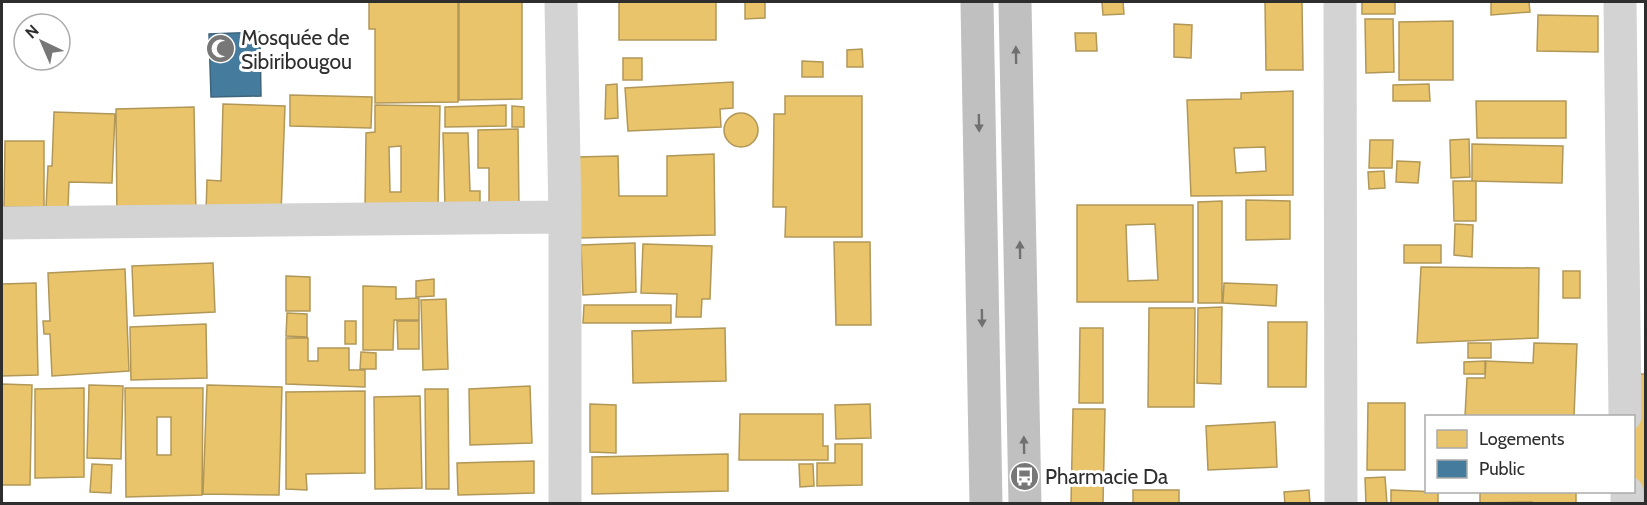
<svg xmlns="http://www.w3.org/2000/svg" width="1647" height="505" font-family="Cabin,sans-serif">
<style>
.homes{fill:#e9c46a;stroke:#b19758;stroke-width:1.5;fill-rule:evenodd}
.public{fill:#457b9d;stroke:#3e647c;stroke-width:1.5}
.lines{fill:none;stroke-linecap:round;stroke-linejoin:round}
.minor{stroke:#d3d3d3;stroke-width:33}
.highway{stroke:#c0c0c0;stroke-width:33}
.oneway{fill:#707070}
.labels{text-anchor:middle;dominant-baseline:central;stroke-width:6;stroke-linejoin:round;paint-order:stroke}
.poi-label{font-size:21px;fill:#2e2e2e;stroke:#fff;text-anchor:start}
</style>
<rect width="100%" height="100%" fill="#fff"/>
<path class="homes" d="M369,2H458V102L375,103V29H369Z
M459,2H522V99L459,100Z
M619,2H716V40H619Z
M745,2H765V18L745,19Z
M1102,2H1123L1124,14L1103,15Z
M1265,2H1302L1303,70H1266Z
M1362,2H1395V14H1362Z
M1491,2H1529L1530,12L1491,15Z
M1538,15L1598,16V52L1537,51Z
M1365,19H1393L1394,72L1366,73Z
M1453,21V80H1399V22Z
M1174,24L1192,25L1191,58L1174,57Z
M1075,33H1096L1097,51H1076Z
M862,49L863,67H847V50Z
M623,58H642V80H623Z
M802,61L823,62V77H802Z
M733,82V108L720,109L721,127L628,131L625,88Z
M617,84L618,118L605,119L606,85Z
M1429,84L1430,101H1393V85Z
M1293,91V195L1191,196L1187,100L1241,99V93ZM1265,147L1266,171L1236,173L1234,148Z
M290,95L372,97L371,128L290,126Z
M785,96H862V237H785L786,207H773L774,114H785Z
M1476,101H1566V138H1477Z
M223,104L285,106L281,214L206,212L207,180L221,181Z
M375,105L440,106L438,207H365L366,133L375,132ZM401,146V192H390L389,147Z
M506,105V126L445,127V107Z
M512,106L524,107V127H512Z
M194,107L196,217L117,219L116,109Z
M54,112L115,114L112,183L69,182L68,208H46L48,166H52Z
M724 130a17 17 0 1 1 34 0a17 17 0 1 1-34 0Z
M518,129L519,209H489V168H478V130Z
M443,133H468L470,191H480V207L445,208Z
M1469,139L1470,177L1451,178L1450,140Z
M1370,140H1393L1392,168H1369Z
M5,141H44V207H4Z
M1472,144L1563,146L1562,183L1472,181Z
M714,154L715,235L578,238L577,157L618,156L619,196H667V156Z
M1397,161L1420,162L1418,183L1396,182Z
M1384,171L1385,188L1369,189L1368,172Z
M1453,181H1476V221H1454Z
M1246,200L1290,201V239L1246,240Z
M1222,201V303H1198V202Z
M1077,205H1193V302H1077ZM1155,224L1158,280L1128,281L1126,225Z
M1455,224L1473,225L1472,257L1454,255Z
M834,242H870L871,325H836Z
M635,243L636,292L583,295L581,245Z
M643,244L712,246L710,299H702L701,317H676L677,294L641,293Z
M1404,245H1441V263H1404Z
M213,263L215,312L134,316L132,266Z
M1421,267L1539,268L1538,338L1417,343Z
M125,269L129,371L52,376L50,334H44L43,321H50L48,273Z
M1563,271H1580V298H1563Z
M286,276L310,277V311H286Z
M434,279V296L416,297V281Z
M36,283L38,375L2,376V284Z
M1224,283L1277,285L1276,306L1223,303Z
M363,286L396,287V299L419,298V320H394L393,350H363Z
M446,299L448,369L423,370L421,300Z
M584,305H671V323H583Z
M1222,307L1221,384L1197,383L1198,308Z
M1149,308H1195L1194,407H1148Z
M287,313L307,314V337L286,336Z
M345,321H356V344H345Z
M397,321H419V349H398Z
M1268,322H1307L1306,387H1268Z
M206,324L207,378L131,380L130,327Z
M725,328L726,381L633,383L632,331Z
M1080,328H1103V403H1079Z
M286,338H308V361H318V348H349V370H365V387L286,384Z
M1468,343H1491V358H1468Z
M1534,343L1577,344L1574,416H1465L1467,378H1485L1486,361L1533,363Z
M361,352L376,353V369H360Z
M1485,361V374H1464V362Z
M1634,374H1646V504H1631L1634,492Z
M2,384L32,385L30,485H2Z
M89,385L123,386L121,459L87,458Z
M207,385L282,387L279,495L203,494Z
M530,386L532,443L470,445L469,389Z
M84,388V477L35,478V389Z
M125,388H203L202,495L126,497ZM157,417H171V455H157Z
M425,389H448L449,489H426Z
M365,391V473L306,474L307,490L286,489V392Z
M420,396L422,488L375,489L374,397Z
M1368,403H1405V470H1367Z
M590,404L616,405V453L590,452Z
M870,404L871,438L836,439L835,405Z
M1073,409H1105L1103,504H1071Z
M740,414H823V446H828V460H739Z
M1275,422L1277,467L1208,470L1206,426Z
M835,444H862V485L817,486V463H835Z
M728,454V491L592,494V457Z
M534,461V493L458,495L457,463Z
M92,464L112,465L111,493L90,492Z
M799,464H813L814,486L800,487Z
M1385,477L1387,504H1366L1365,478Z
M1133,490H1179V504H1133Z
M1309,490L1310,504H1285L1284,492Z
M1391,490L1438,492V504H1391Z
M1480,492H1576V504H1532V502L1480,503Z"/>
<path class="public" d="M260,32L261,96L211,97L209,34Z"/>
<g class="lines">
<path class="minor" d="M561,2L565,217V504
M1340,2L1341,504
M1620,2L1625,416
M2,223L565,217
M1627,492V504"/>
<path class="highway" d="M977,2L986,504
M1015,2L1025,504"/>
</g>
<defs><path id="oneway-solid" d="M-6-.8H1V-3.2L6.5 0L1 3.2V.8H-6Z" transform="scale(1.5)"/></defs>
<g class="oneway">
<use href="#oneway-solid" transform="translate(1016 55) rotate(-91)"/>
<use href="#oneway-solid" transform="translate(979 123) rotate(89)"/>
<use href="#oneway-solid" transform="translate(1020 250) rotate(-91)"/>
<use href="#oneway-solid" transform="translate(982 318) rotate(89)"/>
<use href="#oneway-solid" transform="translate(1024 445) rotate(-91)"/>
</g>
<defs>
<symbol id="mosque-disc" viewBox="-11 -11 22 22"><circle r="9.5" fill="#777" stroke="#fff"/><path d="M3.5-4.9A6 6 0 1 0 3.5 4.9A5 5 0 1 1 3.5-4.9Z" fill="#fff"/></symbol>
<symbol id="bus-disc" viewBox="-11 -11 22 22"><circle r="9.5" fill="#777" stroke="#fff"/><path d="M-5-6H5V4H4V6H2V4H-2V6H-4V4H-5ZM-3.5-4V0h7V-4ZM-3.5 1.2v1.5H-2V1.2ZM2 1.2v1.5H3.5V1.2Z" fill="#fff"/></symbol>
</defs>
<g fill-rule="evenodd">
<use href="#mosque-disc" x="204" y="32" width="33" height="33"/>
<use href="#bus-disc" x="1008" y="460" width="33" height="33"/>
</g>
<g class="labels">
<g class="poi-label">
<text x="241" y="37">Mosquée de<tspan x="241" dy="24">Sibiribougou</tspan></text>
<text x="1045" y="476">Pharmacie Da</text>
</g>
</g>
<rect width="1647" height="505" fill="none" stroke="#2e2e2e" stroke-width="6"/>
<rect x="1425" y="415" width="210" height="78" fill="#ffffff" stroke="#ababab" stroke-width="1.5"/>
<rect x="1437" y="430" width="30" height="18" fill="#e9c46a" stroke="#ababab" stroke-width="1.5"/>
<text x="1479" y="445" font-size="18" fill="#2e2e2e">Logements</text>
<rect x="1437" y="460" width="30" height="18" fill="#457b9d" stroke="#ababab" stroke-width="1.5"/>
<text x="1479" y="475" font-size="18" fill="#2e2e2e">Public</text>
<g transform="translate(42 42) rotate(316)"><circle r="28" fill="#ffffff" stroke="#ababab" stroke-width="1.5"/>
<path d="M0-4.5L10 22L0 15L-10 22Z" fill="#777777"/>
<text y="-9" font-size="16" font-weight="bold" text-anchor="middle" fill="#2e2e2e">N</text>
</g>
</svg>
